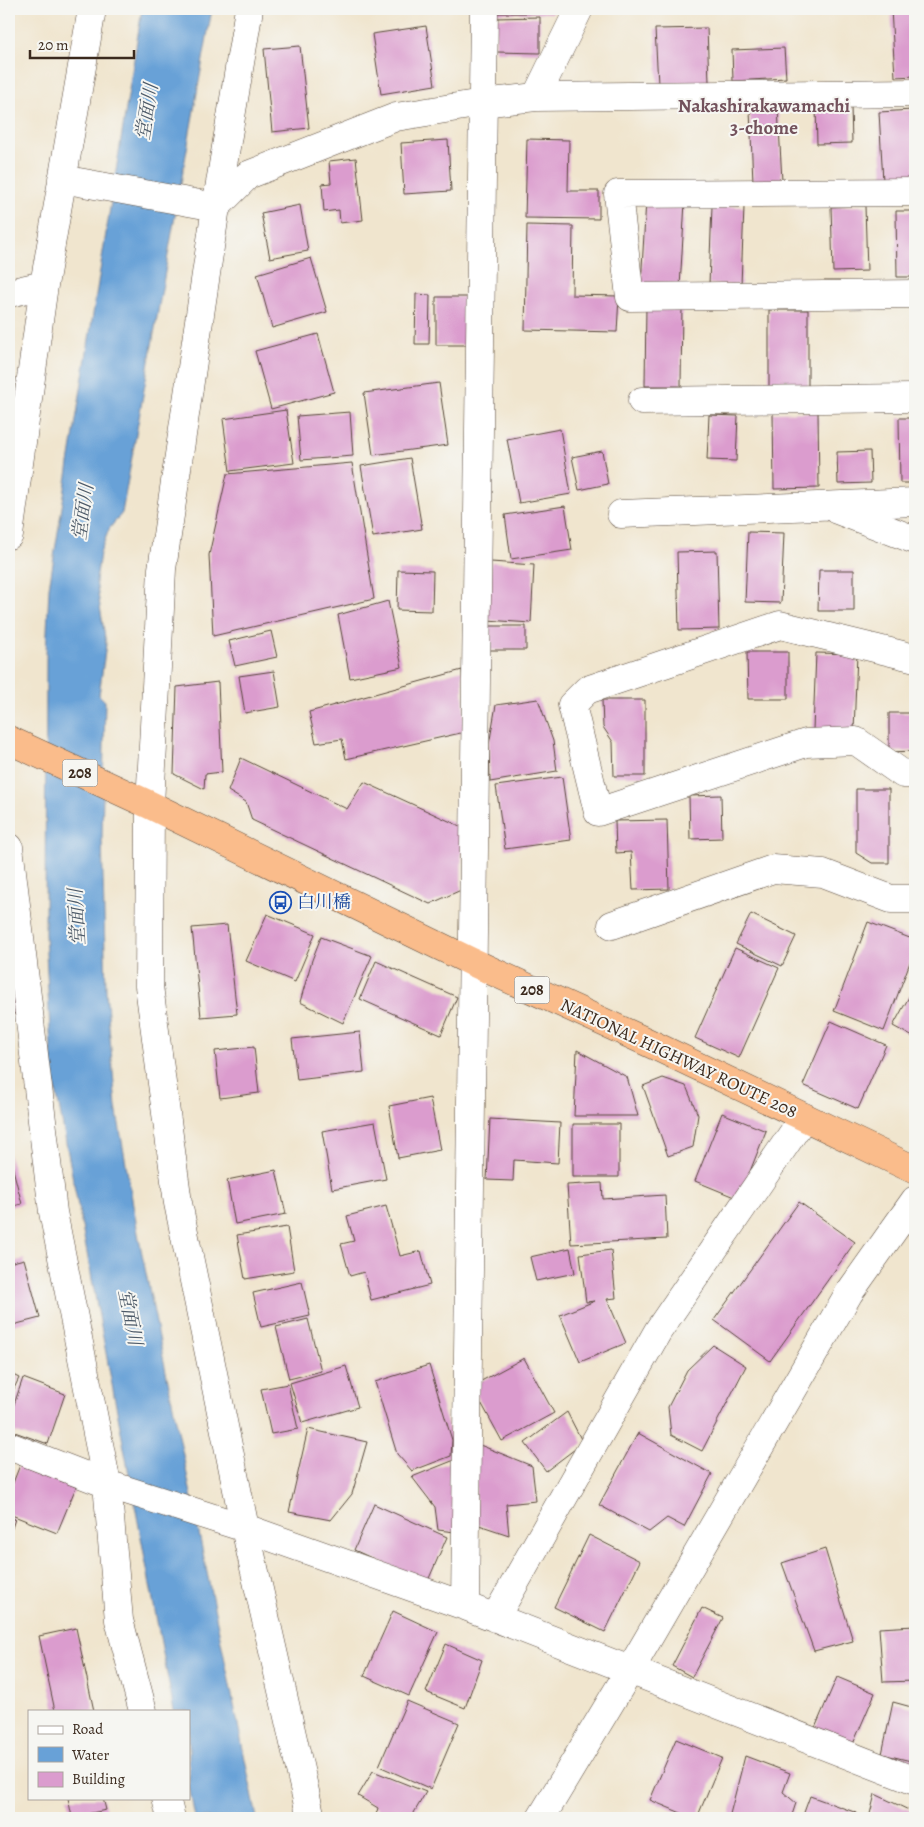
<svg xmlns="http://www.w3.org/2000/svg" width="924" height="1827" font-family="Alegreya,'Noto Serif JP',serif">
<style>
.water{fill:#68a1d7;stroke:#52667a}
.building{fill:#db9cce}
.lines{fill:none;stroke-linecap:round;stroke-linejoin:round}
.street-casing{stroke:#564638;stroke-width:29}
.highway-casing{stroke:#564638;stroke-width:29}
.street{stroke:#fff;stroke-width:28}
.highway{stroke:#fabc8b;stroke-width:28}
.labels{text-anchor:middle;dominant-baseline:central;stroke-width:4;stroke-linejoin:round;paint-order:stroke}
.shield{fill:#f6f6f2;stroke:#73675e;stroke-width:1}
.shield-label{font-size:16px;font-weight:bold;fill:#3b2a1e}
.transit-label{font-size:18px;fill:#164399;stroke:#f6f6f2;text-anchor:start}
.street-label{font-size:18px;fill:#3b2a1e;stroke:#f6f6f2}
.neighbourhood-label{font-size:19px;font-weight:bold;fill:#73525c;stroke:#f6f6f2}
.water-label{font-size:19px;font-style:italic;fill:#4d5a68;stroke:#f6f6f2}
</style>
<rect width="100%" height="100%" fill="#f6f6f2"/>
<filter id="ink" filterUnits="userSpaceOnUse"><feTurbulence type="fractalNoise" baseFrequency=".02" numOctaves="2"/><feDisplacementMap in="SourceGraphic" scale="10" xChannelSelector="R" yChannelSelector="G"/><feConvolveMatrix kernelMatrix="1 2 1 2 8 2 1 2 1" color-interpolation-filters="sRGB"/></filter>
<filter id="wash" filterUnits="userSpaceOnUse"><feTurbulence type="fractalNoise" baseFrequency=".0096" numOctaves="4" result="noise"/><feDisplacementMap in="SourceGraphic" scale="20" xChannelSelector="R" yChannelSelector="G"/><feGaussianBlur stdDeviation="1.12" result="paint"/><feColorMatrix in="noise" values="0 0 0 0 0 0 0 0 0 0 0 0 0 0 0 0 0 1.4 0 .05"/><feComposite in="paint" operator="in"/></filter>
<g filter="url(#wash)">
<rect width="100%" height="100%" fill="#f0e5ce"/>
<path class="water" d="M142,9H212L122,513L109,529L100,553L96,581L106,644L99,695L105,701L102,837L106,991L116,1107L139,1239L257,1818H195L189,1786V1711H174L52,1069L45,934L46,653L49,588Z"/>
<g id="blocks">
<path class="building" d="M496,9H553V13H496Z
M891,9H915V76L895,77Z
M540,17V53L496,52L495,18Z
M426,26L435,85L381,94L372,34Z
M707,28L709,82L658,84L655,29Z
M300,46L309,128L272,132L264,49Z
M784,48L786,78L733,81L732,50Z
M851,106L852,143L817,144L816,108Z
M778,108L782,181L753,182L750,110Z
M912,110L915,179L883,181L879,112Z
M527,139L569,140L568,191H599V219L525,218Z
M448,140L451,191L404,194L401,143Z
M356,158L363,220L340,223L339,210L324,212L322,184L331,183L329,161Z
M646,200L685,202L680,287L641,285Z
M300,205L308,251L270,258L261,213Z
M712,206L744,207L741,285L709,284Z
M865,206L867,271L833,272L831,207Z
M896,211H915V277H897Z
M527,225L573,226L572,295L619,296L617,332L525,330Z
M311,258L327,312L272,328L257,274Z
M416,294L430,295L429,344H415Z
M436,297H467L468,345H436Z
M646,306H682L681,386H645Z
M769,310H808V388H769Z
M318,334L334,392L271,409L255,351Z
M439,383L448,445L373,455L364,393Z
M286,410L294,463L230,471L223,419Z
M350,412L353,456L301,460L297,416Z
M818,412L819,488L774,489L773,413Z
M709,415L738,416L736,461L707,460Z
M899,418H915V483H900Z
M560,429L571,494L519,503L507,439Z
M602,451L608,484L579,490L572,457Z
M870,451L871,483L838,484L837,452Z
M410,458L422,529L373,537L361,466Z
M352,463L374,599L213,636L209,555L227,474Z
M565,506L572,550L511,559L505,515Z
M748,532L784,533L781,603L745,602Z
M717,551L719,629L679,630L677,552Z
M491,562L534,565L531,623L487,620Z
M398,570L433,571L432,611L397,610Z
M819,570H854V611H818Z
M388,601L402,667L350,678L338,615Z
M487,626H526V650H487Z
M271,631L277,657L235,666L229,641Z
M747,652H788V699H748Z
M816,653L857,654L854,731L813,730Z
M462,670L465,732L346,759L342,739L316,743L309,712Z
M274,671L280,707L245,713L239,676Z
M218,682L222,772L205,774L204,789L174,774L177,687Z
M538,699L553,741L557,771L490,782L489,745L496,705Z
M602,700H645V776H614L613,742L603,727Z
M889,713H915V751L889,752Z
M241,758L347,809L364,782L462,827L461,890L430,904L252,820L246,802L228,791Z
M562,777L571,840L505,849L496,786Z
M856,789H889V863H872L856,853Z
M721,795L722,838L690,839L689,796Z
M667,820L669,889L633,890L631,852L616,853L615,821Z
M267,914L315,934L295,982L246,961Z
M751,914L796,936L782,966L736,944Z
M868,922L915,940V949L884,1031L834,1011Z
M227,925L237,1014L201,1017L192,928Z
M321,937L372,956L343,1023L300,1002L312,960Z
M735,948L779,968L739,1058L695,1038Z
M376,961L457,997L441,1035L360,999Z
M915,986V1038L893,1026Z
M14,996L18,1013L9,1015V997Z
M831,1021L886,1045L858,1109L803,1085Z
M360,1032L364,1072L297,1080L292,1039Z
M254,1047L259,1093L220,1098L215,1051Z
M577,1050L627,1077L638,1116H574Z
M663,1078L686,1086L698,1115L693,1147L668,1156L643,1086Z
M430,1098L440,1150L398,1158L389,1106Z
M722,1113L766,1131L739,1199L695,1181Z
M490,1119L560,1123L558,1163L514,1160L513,1181L487,1180Z
M375,1122L386,1179L332,1189L322,1131Z
M573,1124H619V1177H573Z
M9,1154L22,1204L9,1207Z
M276,1170L286,1214L235,1224L227,1180Z
M602,1183L603,1199L665,1195L667,1239L571,1244L567,1185Z
M799,1202L855,1242L770,1361L714,1320Z
M386,1206L400,1256L421,1251L430,1285L371,1300L364,1272L350,1276L341,1244L354,1241L347,1216Z
M287,1227L294,1271L245,1279L237,1235Z
M570,1248L575,1273L536,1281L530,1257Z
M611,1250L616,1298L607,1299L626,1343L580,1362L560,1315L595,1301L586,1302L580,1254Z
M24,1259L40,1318L9,1326V1263Z
M302,1282L310,1316L261,1327L253,1293Z
M308,1319L321,1371L289,1379L276,1327Z
M713,1345L746,1366L702,1451L671,1435L668,1407L687,1370Z
M524,1358L554,1413L502,1441L472,1386Z
M429,1365L452,1440L451,1456L412,1471L397,1454L375,1382Z
M346,1366L358,1407L302,1423L290,1383Z
M9,1373L19,1378L9,1399Z
M23,1378L65,1394L48,1444L9,1430V1419Z
M288,1384L298,1429L271,1434L261,1389Z
M567,1412L583,1443L546,1471L525,1443Z
M308,1429L367,1442L352,1494L331,1520L289,1512Z
M638,1433L712,1474L684,1527L667,1518L649,1532L599,1505Z
M475,1443L532,1466L536,1501L506,1504L509,1535L476,1524Z
M462,1457L455,1532L438,1530L435,1507L412,1477Z
M20,1465L76,1487L57,1533L9,1514V1493Z
M374,1504L447,1537L427,1583L354,1550Z
M9,1517L15,1519L9,1537Z
M589,1535L640,1561L605,1632L554,1607Z
M825,1549L853,1641L814,1651L782,1563Z
M702,1608L723,1618L692,1677L672,1666Z
M393,1611L438,1632L409,1696L364,1676Z
M915,1626V1681L883,1682L879,1628Z
M76,1628L94,1711H55L39,1636Z
M446,1644L482,1660L465,1708L426,1692Z
M837,1677L875,1693L853,1744L815,1728Z
M407,1701L459,1723L431,1789L379,1766Z
M893,1702L915,1708V1762L882,1754Z
M676,1739L722,1758L697,1818H693L650,1800Z
M745,1756L790,1773L783,1792L796,1803L791,1818H729Z
M373,1771L426,1792L411,1818H375L378,1808L358,1796Z
M875,1794L915,1813V1818H869Z
M810,1796L857,1813L856,1818H802Z
M68,1798H103L106,1810L72,1817Z"/>
</g>
</g>
<g filter="url(#ink)">
<use href="#blocks" fill-opacity="0" stroke="#564638" stroke-width="1"/>
<g class="lines">
<defs>
<path id="street" d="M249,9L216,207L162,569L150,805L149,986L178,1203L245,1528L311,1818
M536,97L579,9
M62,179L216,207
M915,192L618,194L630,297L915,294
M216,207L248,175L396,117L482,103L536,97L915,93
M9,293L44,285
M642,401L915,398
M837,510L915,540
M621,514L915,502
M9,535L44,285L92,9
M915,658L780,625L587,690L572,705L598,812L806,743L856,741L903,774H915
M9,847L53,1212L107,1484L119,1620L143,1711
M612,925L773,869L823,873L891,899H915
M9,1446L107,1484L245,1528L465,1606L915,1781
M465,1606L484,9
M495,1618L658,1331L804,1117
M166,1798L171,1818
M541,1818L630,1670L849,1293L915,1200"/>
<path id="highway" d="M9,740L150,805L472,962L647,1042L915,1170"/>
</defs>
<use href="#street" class="street-casing"/>
<use href="#highway" class="highway-casing"/>
<use href="#street" class="street"/>
<use href="#highway" class="highway"/>
</g>
</g>
<defs>
<symbol id="bus-ring" viewBox="-11 -11 22 22"><circle r="9.5" fill="#f6f6f2" stroke="#1a4fb4" stroke-width="1.5"/><path d="M-5-6H5V4H4V6H2V4H-2V6H-4V4H-5ZM-3.5-4V0h7V-4ZM-3.5 1.2v1.5H-2V1.2ZM2 1.2v1.5H3.5V1.2Z" fill="#1a4fb4"/></symbol>
</defs>
<g fill-rule="evenodd">
<use href="#bus-ring" x="268" y="890" width="25" height="25"/>
</g>
<g class="labels">
<g class="shield">
<rect x="62.5" y="759.5" width="35" height="27" rx="4"/>
<rect x="514.5" y="976.5" width="35" height="27" rx="4"/>
</g>
<g class="shield-label">
<text x="80" y="773">208</text>
<text x="532" y="990">208</text>
</g>
<g class="transit-label">
<text x="297" y="902">白川橋</text>
</g>
<g class="street-label">
<text transform="translate(679 1058) rotate(25)">NATIONAL HIGHWAY ROUTE 208</text>
</g>
<g class="neighbourhood-label">
<text x="764" y="106">Nakashirakawamachi<tspan x="764" dy="22">3-chome</tspan></text>
</g>
<g class="water-label">
<text transform="translate(147 112) rotate(-81)">堂面川</text>
<text transform="translate(83 512) rotate(-82)">堂面川</text>
<text transform="translate(77 917) rotate(-93)">堂面川</text>
<text transform="translate(130 1317) rotate(79)">堂面川</text>
</g>
</g>
<rect width="924" height="1827" fill="none" stroke="#f6f6f2" stroke-width="30"/>
<rect x="28" y="1710" width="162" height="90" fill="#f6f6f2" stroke="#aba49d"/>
<rect x="38" y="1726" width="25" height="8" fill="#ffffff" stroke="#aba49d"/>
<text x="72" y="1734" font-size="15" fill="#3b2a1e">Road</text>
<rect x="38" y="1747" width="25" height="15" fill="#68a1d7" stroke="#aba49d"/>
<text x="72" y="1760" font-size="15" fill="#3b2a1e">Water</text>
<rect x="38" y="1772" width="25" height="15" fill="#db9cce" stroke="#aba49d"/>
<text x="72" y="1784" font-size="15" fill="#3b2a1e">Building</text>
<path d="M30 50v8h104v-8" fill="none" stroke="#3b2a1e" stroke-width="2.5"/>
<text x="38" y="50" font-size="15" fill="#3b2a1e" stroke="#f6f6f2" stroke-width="4" paint-order="stroke">20 m</text>
</svg>
